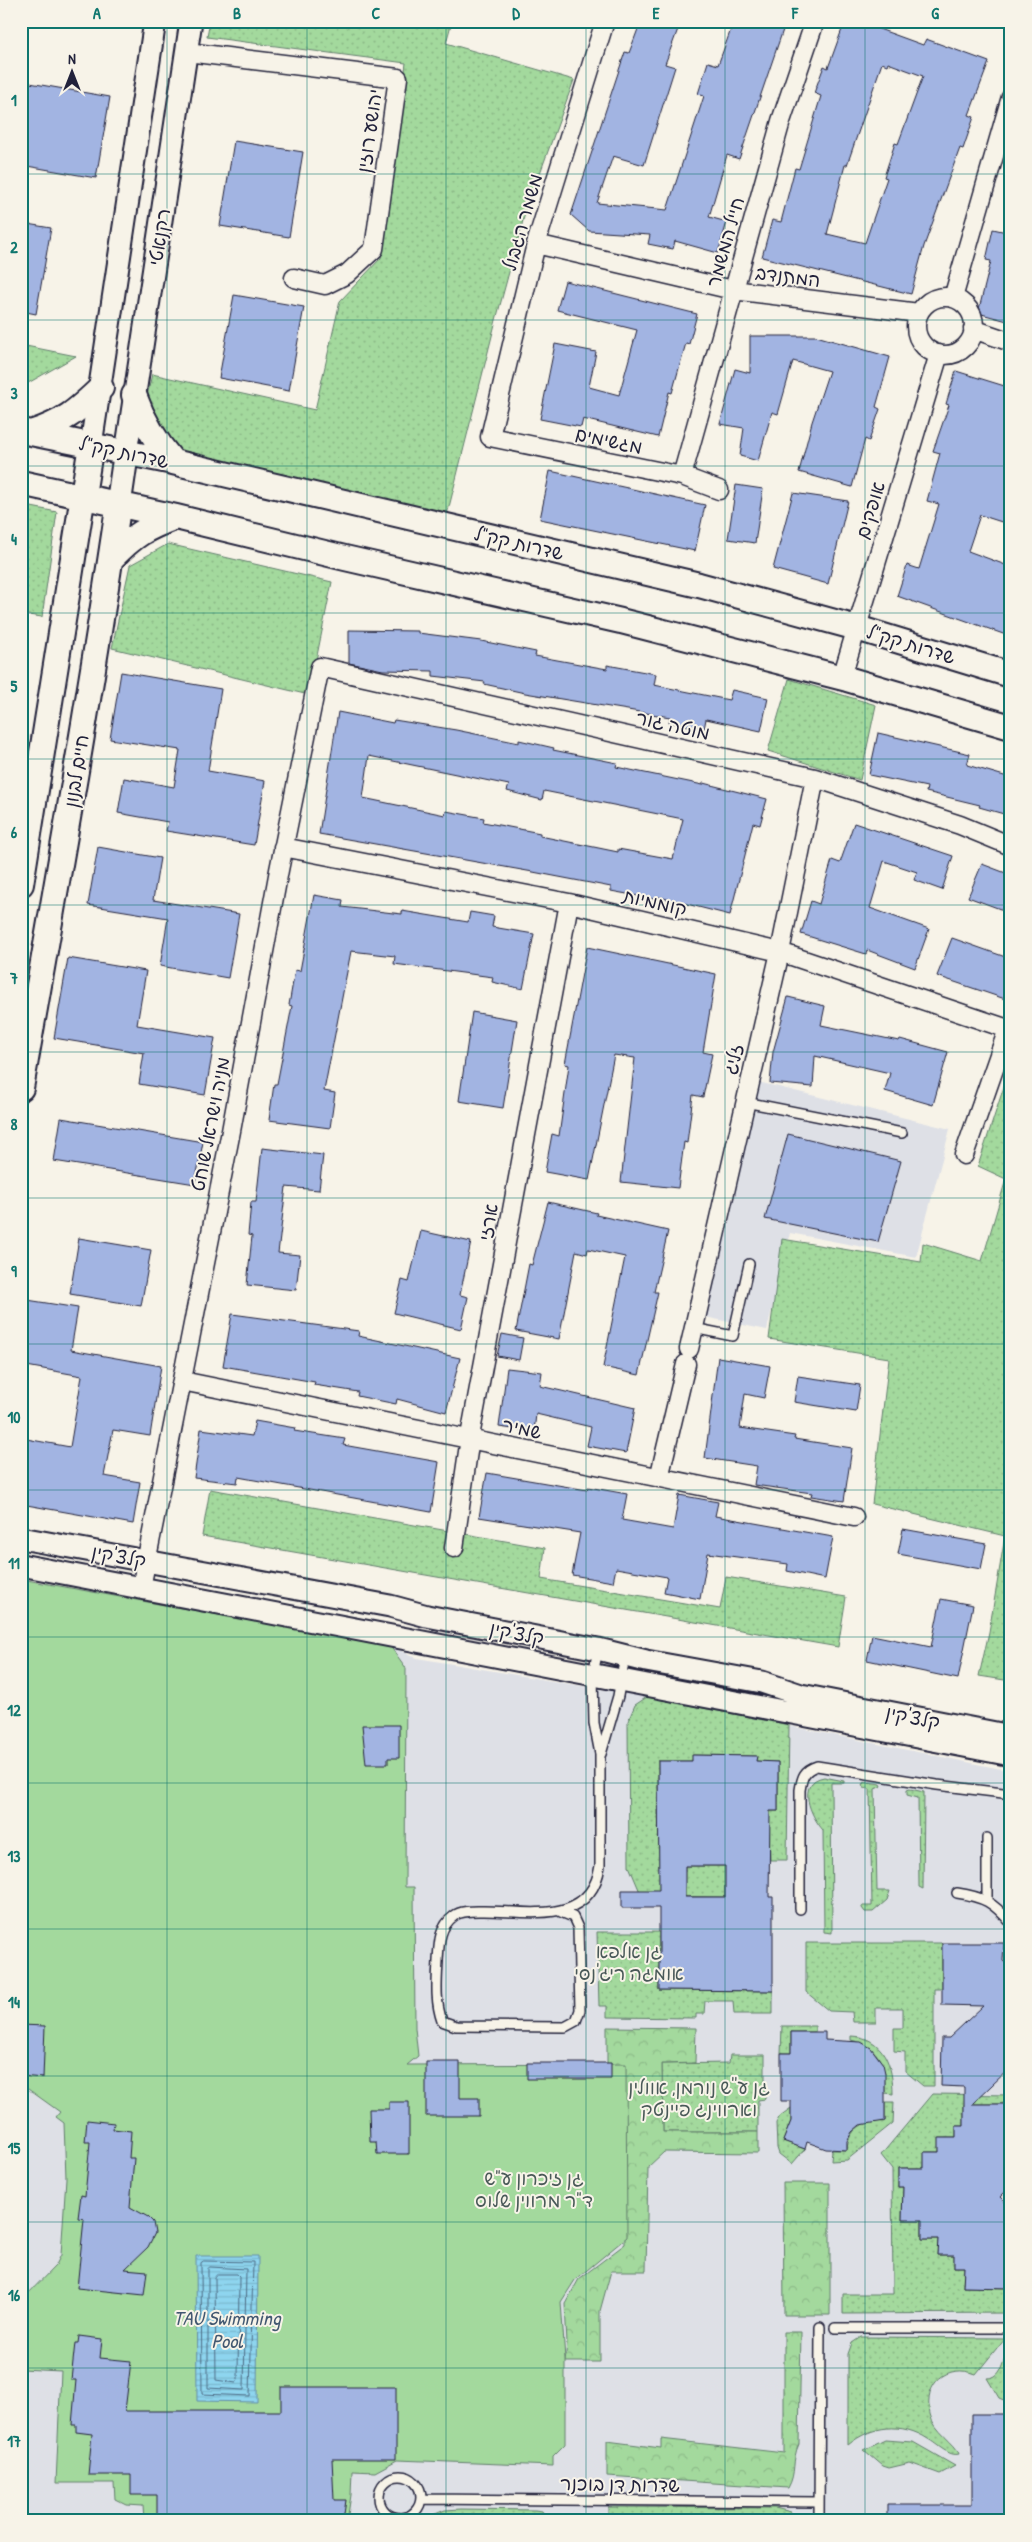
<svg xmlns="http://www.w3.org/2000/svg" width="1032" height="2542" font-family="'Patrick Hand','Playpen Sans Hebrew',sans-serif">
<style>
.built{fill:#dee0e6}
.green{fill:url(#green-dots);stroke:#627e6c}
.forest{fill:url(#forest-crowns);stroke:#627e6c}
.pitch{fill:#a3d99d;stroke:#627e6c}
.water{fill:url(#water-rules);stroke:#638da7}
.lines{fill:none;stroke-linecap:round;stroke-linejoin:round}
.shore{stroke:#4d6a83;stroke-width:1}
.building{fill:#a2b4e2;stroke:#22223b;fill-rule:evenodd}
.service-casing{stroke:#22223b;stroke-width:12}
.minor-casing{stroke:#22223b;stroke-width:21}
.tertiary-casing{stroke:#22223b;stroke-width:25}
.secondary-casing{stroke:#22223b;stroke-width:28}
.service{stroke:#f7f3e8;stroke-width:9}
.minor{stroke:#f7f3e8;stroke-width:18}
.tertiary{stroke:#f7f3e8;stroke-width:21}
.secondary{stroke:#f7f3e8;stroke-width:24}
.grid{fill:none;stroke:#0f766e;stroke-width:1;stroke-opacity:0.55}
.labels{text-anchor:middle;dominant-baseline:central;stroke-width:4;stroke-linejoin:round;paint-order:stroke}
.street-label{font-size:19px;fill:#22223b;stroke:#f7f3e8}
.park-label{font-size:19px;fill:#495958;stroke:#f7f3e8}
.water-label{font-size:20px;font-style:italic;fill:#425871;stroke:#f7f3e8}
.neatline{fill:none;stroke:#0f766e;stroke-width:2}
.grid-label{font-size:16px;text-anchor:middle;font-weight:bold;fill:#0f766e}
</style>
<defs>
<pattern id="green-dots" width="8" height="8" patternUnits="userSpaceOnUse" patternTransform="scale(1.25)"><rect width="8" height="8" fill="#a3d99d"/><path d="M2 2h.1M6 6h.1" fill="none" stroke="#8cba88" stroke-width="1.8" stroke-linecap="round"/></pattern>
<pattern id="forest-crowns" width="20" height="18" patternUnits="userSpaceOnUse" patternTransform="scale(1.25)"><rect width="20" height="18" fill="#a3d99d"/><path d="M2 6a3 3 0 1 1 6 0M12 15a3 3 0 1 1 6 0" fill="none" stroke="#8cba88"/></pattern>
<pattern id="water-rules" width="6" height="5" patternUnits="userSpaceOnUse" patternTransform="scale(1.25)"><rect width="6" height="5" fill="#8ed5ef"/><path d="M0 2.5h6" fill="none" stroke="#7ab7ce"/></pattern>
</defs>
<rect width="100%" height="100%" fill="#f7f3e8"/>
<filter id="ink" filterUnits="userSpaceOnUse"><feTurbulence type="fractalNoise" baseFrequency=".02" numOctaves="2"/><feDisplacementMap in="SourceGraphic" scale="10" xChannelSelector="R" yChannelSelector="G"/><feConvolveMatrix kernelMatrix="1 2 1 2 8 2 1 2 1" color-interpolation-filters="sRGB"/></filter>
<g filter="url(#ink)">
<path class="built" d="M758,1082L950,1129L916,1257L790,1233L767,1330L705,1317Z
M21,1579L390,1646L417,1658L647,1697L1011,1771V2521H21Z"/>
<path class="green" d="M210,21H452L446,43L574,80L524,217L496,320L447,515L183,454L159,431L146,401L152,374L315,410L340,301L381,258L406,63L207,37Z
M21,345L76,356L21,387Z
M21,505L57,512L42,617L21,614Z
M168,544L332,582L309,695L112,648L130,565Z
M789,679L876,705L860,780L768,751Z
M1011,1065V1681L979,1676L989,1632L1005,1536L872,1504L889,1358L769,1339L782,1239L921,1262L923,1243L982,1261L1006,1179L978,1166Z
M210,1489L545,1548L541,1579L720,1609L726,1577L846,1597L838,1647L202,1536Z
M647,1697L789,1725L787,1860H770L769,1831L741,1811H778V1762L756,1761V1756L693,1755L692,1761H658V1815H669L659,1831L685,1871V1866H725V1897L659,1896L640,1892L629,1866L628,1721L635,1705Z
M824,1777L844,1781V1783H831L832,1933L824,1932L823,1830C811,1817 795,1782 824,1777Z
M866,1782L881,1784L882,1786L875,1789L877,1891H890L887,1900L873,1912H865L862,1908V1906H872L870,1789L864,1788L862,1784Z
M910,1789L924,1792L923,1889L919,1887L918,1798L907,1795V1790Z
M597,1932H659V1990L773,1991V2014H734L733,2001H705L704,2014H696V2018L607,2017V2006H599Z
M806,1943H942V1989H934V2086H923L905,2071V2052L894,2051V2028H903V2008H876V2022H853L852,2012L829,2011L806,1992Z
M782,2026H815V2032H791V2053H781Z
M851,2036C884,2037 893,2066 893,2094L885,2093C885,2065 881,2047 851,2040Z
M730,2055H765V2099L758,2100V2132H663L662,2064L729,2063Z
M932,2094L1011,2095V2104H964V2126H956V2138H940L939,2152H925L924,2168H898V2187H903L902,2220H922V2239H938L937,2255H954V2267H964L963,2287L1011,2288V2313L843,2314V2294H893L892,2169L881,2155Z
M885,2102H894L893,2123L847,2160L831,2161L832,2150H847C848,2127 865,2121 885,2121Z
M791,2108V2121L783,2141L805,2149L792,2164L779,2154L777,2148L776,2123L780,2116Z
M861,2337L1005,2338L976,2374C947,2363 923,2383 930,2414C933,2431 957,2444 959,2454C949,2457 937,2444 928,2439C902,2422 872,2425 848,2445V2354L852,2343Z
M1011,2346V2414H1007L1006,2401L999,2398L987,2378C1005,2378 1001,2357 1011,2346Z
M885,2440L913,2442L955,2466L940,2474L910,2463L889,2468L883,2466L864,2450Z
M608,2507L775,2508L791,2512L794,2521H608Z
M461,2509L535,2510L542,2511L548,2520L553,2521H418L445,2510Z"/>
<path class="forest" d="M607,2027L696,2028L695,2063L662,2064L663,2132H758V2153L664,2152L648,2167L646,2271H611L600,2311V2362H565L567,2344L565,2304L579,2279L625,2244L624,2080L611,2079V2064L607,2063Z
M830,2183V2315H784L783,2183Z
M784,2332H801L799,2444C791,2461 797,2472 788,2488L607,2476V2441L661,2448V2439L784,2453Z"/>
<path class="pitch" d="M21,1579L390,1646L406,1668L405,1887H414L415,2028L418,2056L407,2065L626,2064L627,2237L575,2280L561,2302L565,2359V2444L553,2456V2466L397,2460L375,2472L352,2471L351,2495L347,2521H144L143,2506L127,2505L115,2499L114,2483H56L61,2371L21,2369V2301L56,2265L61,2255L66,2178L64,2123L56,2117L60,2112L21,2084Z"/>
<path class="water" d="M196,2256H258L257,2402L197,2401Z"/>
<g class="lines">
<path class="shore" d="M204,2261L253,2262L250,2396L202,2394L201,2263Z
M210,2267L246,2269L244,2390L208,2388V2269Z
M218,2274H237L239,2276L238,2380L236,2383L216,2380L215,2277Z"/>
</g>
<path class="building" d="M641,21H681L665,64L675,67L644,165L613,156L597,203L667,210L704,96L698,94L708,62L718,65L734,21H786L739,159L727,155L709,217L727,222L718,253L675,241L673,249L648,244L650,235L589,231L571,215L625,52L629,53Z
M845,21H857L923,45L926,39L989,62L969,115L974,117L963,149L960,148L924,246L911,294L762,257L772,220L781,222L795,168L799,169L821,96L814,93L824,66L828,68ZM882,63L887,65L888,63L923,76L898,144L895,143L884,177L887,178L865,243L827,234L845,165H847Z
M24,82L110,97L96,178L21,165V99Z
M234,141L303,152L289,237L220,226Z
M21,223L51,228L36,314L21,311Z
M993,229L1011,233V322L978,313L991,261L986,260Z
M565,281L697,314L689,344L686,343L672,393L669,392L658,437L583,419L581,427L540,419L555,344L596,352L589,387L619,395L637,330L557,310Z
M234,295L304,307L289,391L219,378Z
M750,336H816L890,357L876,407L880,409L869,441L865,439L852,487L799,472L812,422L829,371L793,361L778,414L772,412L758,461L740,456L744,428L720,424L735,369L750,373Z
M956,371L1011,388V525L980,515L968,551L1011,567V623L1006,635L897,596L907,565L919,569L939,504L927,501L940,453L933,451L949,405L946,404Z
M550,471L705,505L695,551L540,519Z
M736,485L763,489L755,543L728,539Z
M793,493L848,501L828,584L773,569Z
M349,630L418,631V633L481,641L536,652L535,656L607,669V665L656,674L654,685L729,700L732,690L768,698L761,731L706,719L704,729L669,722L670,717L525,693L484,684L485,682L433,676V671L383,670L349,663Z
M121,672L221,689L208,771L265,781L254,845L166,831L168,822L118,813L124,778L174,787L180,750L110,739Z
M338,712L393,723L394,720L456,730L519,743V740L554,748L553,750L617,763L616,767L703,785V783L767,799L760,825L753,823L730,915L659,897V900L611,891V887L533,872L319,834ZM369,756L509,785L507,791L542,800L544,791L683,819L673,859L618,849V852L540,836V833L483,822L484,818L446,811L445,815L363,798Z
M878,733L970,754L967,765L1011,778V816L979,807L980,805L926,792L927,787L869,775Z
M854,823L953,856L942,890L914,880L917,872L884,861L870,908L929,929L915,968L867,950L866,954L801,934L811,901L819,904L832,860L840,863Z
M98,847L160,858L153,900L239,914L228,978L160,966L168,918L88,905Z
M982,864L1011,875V913L968,897Z
M314,895L343,900L342,907L402,914V911L468,922L470,912L494,916L492,927L534,934L523,989L492,982L493,977L394,964L395,956L351,951L324,1091L335,1093L330,1128L269,1120L274,1084H277L292,1006L289,1005L295,970L300,971Z
M952,938L1011,959V1001L937,976Z
M587,947L716,974L703,1052L712,1054L703,1097L693,1095L687,1143L684,1142L678,1188L621,1182L635,1058L614,1055L589,1180L545,1172L552,1134L559,1136L569,1065L565,1064Z
M68,958L146,971L137,1025L215,1038L205,1095L139,1084L144,1053L54,1038Z
M788,997L825,1006L821,1025L899,1041L900,1039L948,1052L933,1105L885,1091L890,1073L815,1056L813,1087L770,1083L773,1052Z
M472,1012L517,1020L503,1108L459,1101Z
M61,1118L203,1142L195,1184L54,1161Z
M788,1134L901,1161L878,1242L765,1219Z
M262,1148L323,1155L319,1190L286,1187L278,1253L300,1255L296,1290L247,1285L252,1236L248,1235L251,1202H256Z
M548,1202L597,1213L596,1215L668,1231L654,1292H658L639,1375L603,1367L625,1257L588,1249L587,1254L576,1251L559,1339L516,1331L529,1264L532,1265Z
M421,1231L471,1242L460,1295L468,1297L461,1329L394,1313L402,1280L409,1282Z
M79,1238L151,1250L141,1306L70,1294Z
M21,1299L78,1308L71,1350L161,1366L150,1436L113,1430L104,1476L140,1482L133,1524L21,1504V1438L70,1447L82,1376L21,1365Z
M232,1314L359,1331L358,1336L460,1358L446,1412L397,1399L396,1404L357,1396L358,1392L314,1385L315,1382L223,1366Z
M502,1334L523,1338L519,1360L497,1356Z
M718,1357L770,1366L764,1398L745,1394L740,1428L795,1436L794,1439L852,1448L844,1501L811,1496L812,1493L754,1485L757,1466L705,1458Z
M507,1368L542,1372L540,1386L635,1408L626,1453L587,1446L591,1427L536,1414L534,1432L499,1427Z
M798,1376L860,1385L856,1412L794,1402Z
M255,1421L295,1428L294,1431L345,1439L343,1445L439,1462L431,1512L238,1477L237,1483L194,1478L201,1429L252,1436Z
M487,1473L587,1490L588,1487L627,1494L622,1520L673,1529L679,1495L718,1502L715,1516L833,1537L825,1579L787,1571L788,1564L708,1553L700,1599L664,1592L667,1577L616,1568L613,1582L572,1575L580,1533L479,1517Z
M903,1529L986,1544L981,1569L898,1554Z
M941,1599L973,1605L958,1679L867,1660L872,1635L931,1647Z
M362,1725H399V1758H388V1764H366Z
M692,1755L757,1756L756,1761L778,1762V1811H770L769,1897H773V1991L659,1990V1908H622V1890H659L658,1761H692ZM685,1866H725V1897H685Z
M942,1943H1004L1003,1961L1011,1968V2067L972,2104H1011V2186L1000,2197L1011,2208V2288L963,2287L964,2267H954V2255H937L938,2239H922V2220H902L903,2187H898V2168H924V2152H939V2138H956V2126H964V2087L941,2086L942,2038H949L983,2006L942,2005Z
M21,2025L45,2026L43,2078L21,2076Z
M791,2032H825V2040L861,2042L871,2048L883,2064L885,2073V2121L860,2125L852,2132L847,2141V2150L826,2149L807,2142L805,2149L783,2141L791,2121V2101H781V2053H791Z
M426,2062H460V2098H479V2116H426Z
M527,2063H611V2079H527Z
M389,2102H409V2154H377L376,2142H370L369,2109H389Z
M87,2120L114,2123L113,2129L131,2131L129,2158H134L130,2207L148,2217L153,2222L155,2233L148,2247L125,2269L147,2271L144,2295L77,2288L84,2219L78,2218L81,2195L85,2196L90,2142H85Z
M79,2336L102,2339L100,2358L131,2361L125,2411H281V2387H396V2459H332L334,2500H346L343,2521H157V2495H131V2475H88L92,2434L76,2432V2425H72L76,2380H71L75,2343H78Z
M972,2414H1011V2521H887V2505H972Z"/>
<g class="lines">
<defs>
<path id="service" d="M745,1102L902,1133
M693,1328L733,1336L749,1264
M601,1754L618,1696L625,1656
M987,1838V1901
M957,1893C984,1897 993,1902 1011,1923
M800,1909V1790C802,1777 804,1770 817,1766L937,1785L1011,1794
M561,1912L573,1917L578,1928L580,2010L576,2021L565,2027L456,2026L442,2021C435,2001 437,1982 438,1961C439,1943 439,1927 454,1916C461,1910 475,1911 484,1911C529,1911 591,1926 600,1866V1754L594,1723L593,1675L598,1649
M835,2328H1011
M379 2497a21 21 0 1 1 42 0a21 21 0 1 1-42 0Z
M421,2499L819,2502
M819,2521L820,2327"/>
<path id="minor" d="M605,21L536,244L490,437L682,476L719,490
M187,52L398,78L374,249L347,274L325,285L294,278
M536,244L733,290L919,313
M916 326a29 29 0 1 1 58 0a29 29 0 1 1-58 0Z
M953,298L1011,97
M973,329L1011,342
M682,476L781,121L815,21
M842,677L939,354
M283,847L569,903L780,952L1011,1030
M964,1155L1008,1029
M689,1349L780,952L815,778
M182,1381L854,1517
M659,1478L686,1364
M454,1548L471,1431L569,903
M141,1588L231,1131L279,870L320,667L815,778L960,825L1011,846"/>
<path id="tertiary" d="M91,445L155,21
M126,453L191,21
M21,1538L390,1606L427,1616L598,1649L646,1661L762,1682L801,1695L1011,1736
M21,1565L1011,1755"/>
<path id="secondary" d="M134,395C143,421 155,441 173,462
M21,431L173,462L699,585L857,628L1011,675
M31,433C64,422 76,412 101,388
M21,483L176,517L345,558L621,621L847,679L1011,727
M112,558C134,535 146,528 176,517
M21,884L91,445
M21,1088C58,876 96,665 126,453"/>
</defs>
<use href="#service" class="service-casing"/>
<use href="#minor" class="minor-casing"/>
<use href="#tertiary" class="tertiary-casing"/>
<use href="#secondary" class="secondary-casing"/>
<use href="#service" class="service"/>
<use href="#minor" class="minor"/>
<use href="#tertiary" class="tertiary"/>
<use href="#secondary" class="secondary"/>
</g>
</g>
<path class="grid" d="M167,21V2521M307,21V2521M446,21V2521M586,21V2521M725,21V2521M865,21V2521M21,174H1011M21,320H1011M21,466H1011M21,613H1011M21,759H1011M21,905H1011M21,1052H1011M21,1198H1011M21,1344H1011M21,1490H1011M21,1637H1011M21,1783H1011M21,1929H1011M21,2076H1011M21,2222H1011M21,2368H1011"/>
<g class="labels">
<g class="street-label">
<text transform="translate(369 131) rotate(-82)">יהושע רוזין</text>
<text transform="translate(522 222) rotate(-74)">משמר הגבול</text>
<text transform="translate(159 237) rotate(-81)">רקנאטי</text>
<text transform="translate(725 242) rotate(-74)">חייל המשמר</text>
<text transform="translate(788 276) rotate(7)">המתנדב</text>
<text transform="translate(609 440) rotate(12)">מגשימים</text>
<text transform="translate(124 452) rotate(12)">שדרות קק"ל</text>
<text transform="translate(870 510) rotate(-73)">אופקים</text>
<text transform="translate(519 543) rotate(13)">שדרות קק"ל</text>
<text transform="translate(911 644) rotate(17)">שדרות קק"ל</text>
<text transform="translate(673 725) rotate(13)">מוטה גור</text>
<text transform="translate(76 771) rotate(-81)">חיים לבנון</text>
<text transform="translate(655 902) rotate(13)">קוממיות</text>
<text transform="translate(733 1059) rotate(-77)">זליג</text>
<text transform="translate(210 1124) rotate(-79)">מניה וישראל שוחט</text>
<text transform="translate(488 1222) rotate(-80)">ארזי</text>
<text transform="translate(522 1428) rotate(12)">שמיר</text>
<text transform="translate(119 1556) rotate(10)">קלצ'קין</text>
<text transform="translate(517 1633) rotate(11)">קלצ'קין</text>
<text transform="translate(913 1717) rotate(11)">קלצ'קין</text>
<text transform="translate(620 2484) rotate(1)">שדרות דן בוכנר</text>
</g>
<g class="park-label">
<text x="629" y="1951">גן אלפא<tspan x="629" dy="22">אומגה ריג'נסי</tspan></text>
<text x="699" y="2087">גן ע''ש נורמן, אוולין<tspan x="699" dy="22">וארווינג פיינטק</tspan></text>
<text x="534" y="2178">גן זיכרון ע"ש<tspan x="534" dy="22">ד"ר מרווין שלוס</tspan></text>
</g>
<g class="water-label">
<text x="227" y="2317">TAU Swimming<tspan x="227" dy="23">Pool</tspan></text>
</g>
</g>
<rect width="1032" height="2542" fill="none" stroke="#f7f3e8" stroke-width="55"/>
<g transform="translate(72 72)" stroke="#f7f3e8" stroke-width="4" paint-order="stroke">
<path d="M0-4L9 19L0 12L-9 19Z" fill="#22223b"/>
<text y="-8" font-size="14" font-weight="bold" text-anchor="middle" fill="#22223b">N</text>
</g>
<rect x="28" y="28" width="976" height="2486" class="neatline"/>
<g class="grid-label">
<text x="97" y="19">A</text>
<text x="237" y="19">B</text>
<text x="376" y="19">C</text>
<text x="516" y="19">D</text>
<text x="656" y="19">E</text>
<text x="795" y="19">F</text>
<text x="935" y="19">G</text>
<text x="14" y="106">1</text>
<text x="14" y="253">2</text>
<text x="14" y="399">3</text>
<text x="14" y="545">4</text>
<text x="14" y="692">5</text>
<text x="14" y="838">6</text>
<text x="14" y="984">7</text>
<text x="14" y="1130">8</text>
<text x="14" y="1277">9</text>
<text x="14" y="1423">10</text>
<text x="14" y="1569">11</text>
<text x="14" y="1716">12</text>
<text x="14" y="1862">13</text>
<text x="14" y="2008">14</text>
<text x="14" y="2154">15</text>
<text x="14" y="2301">16</text>
<text x="14" y="2447">17</text>
</g>
</svg>
